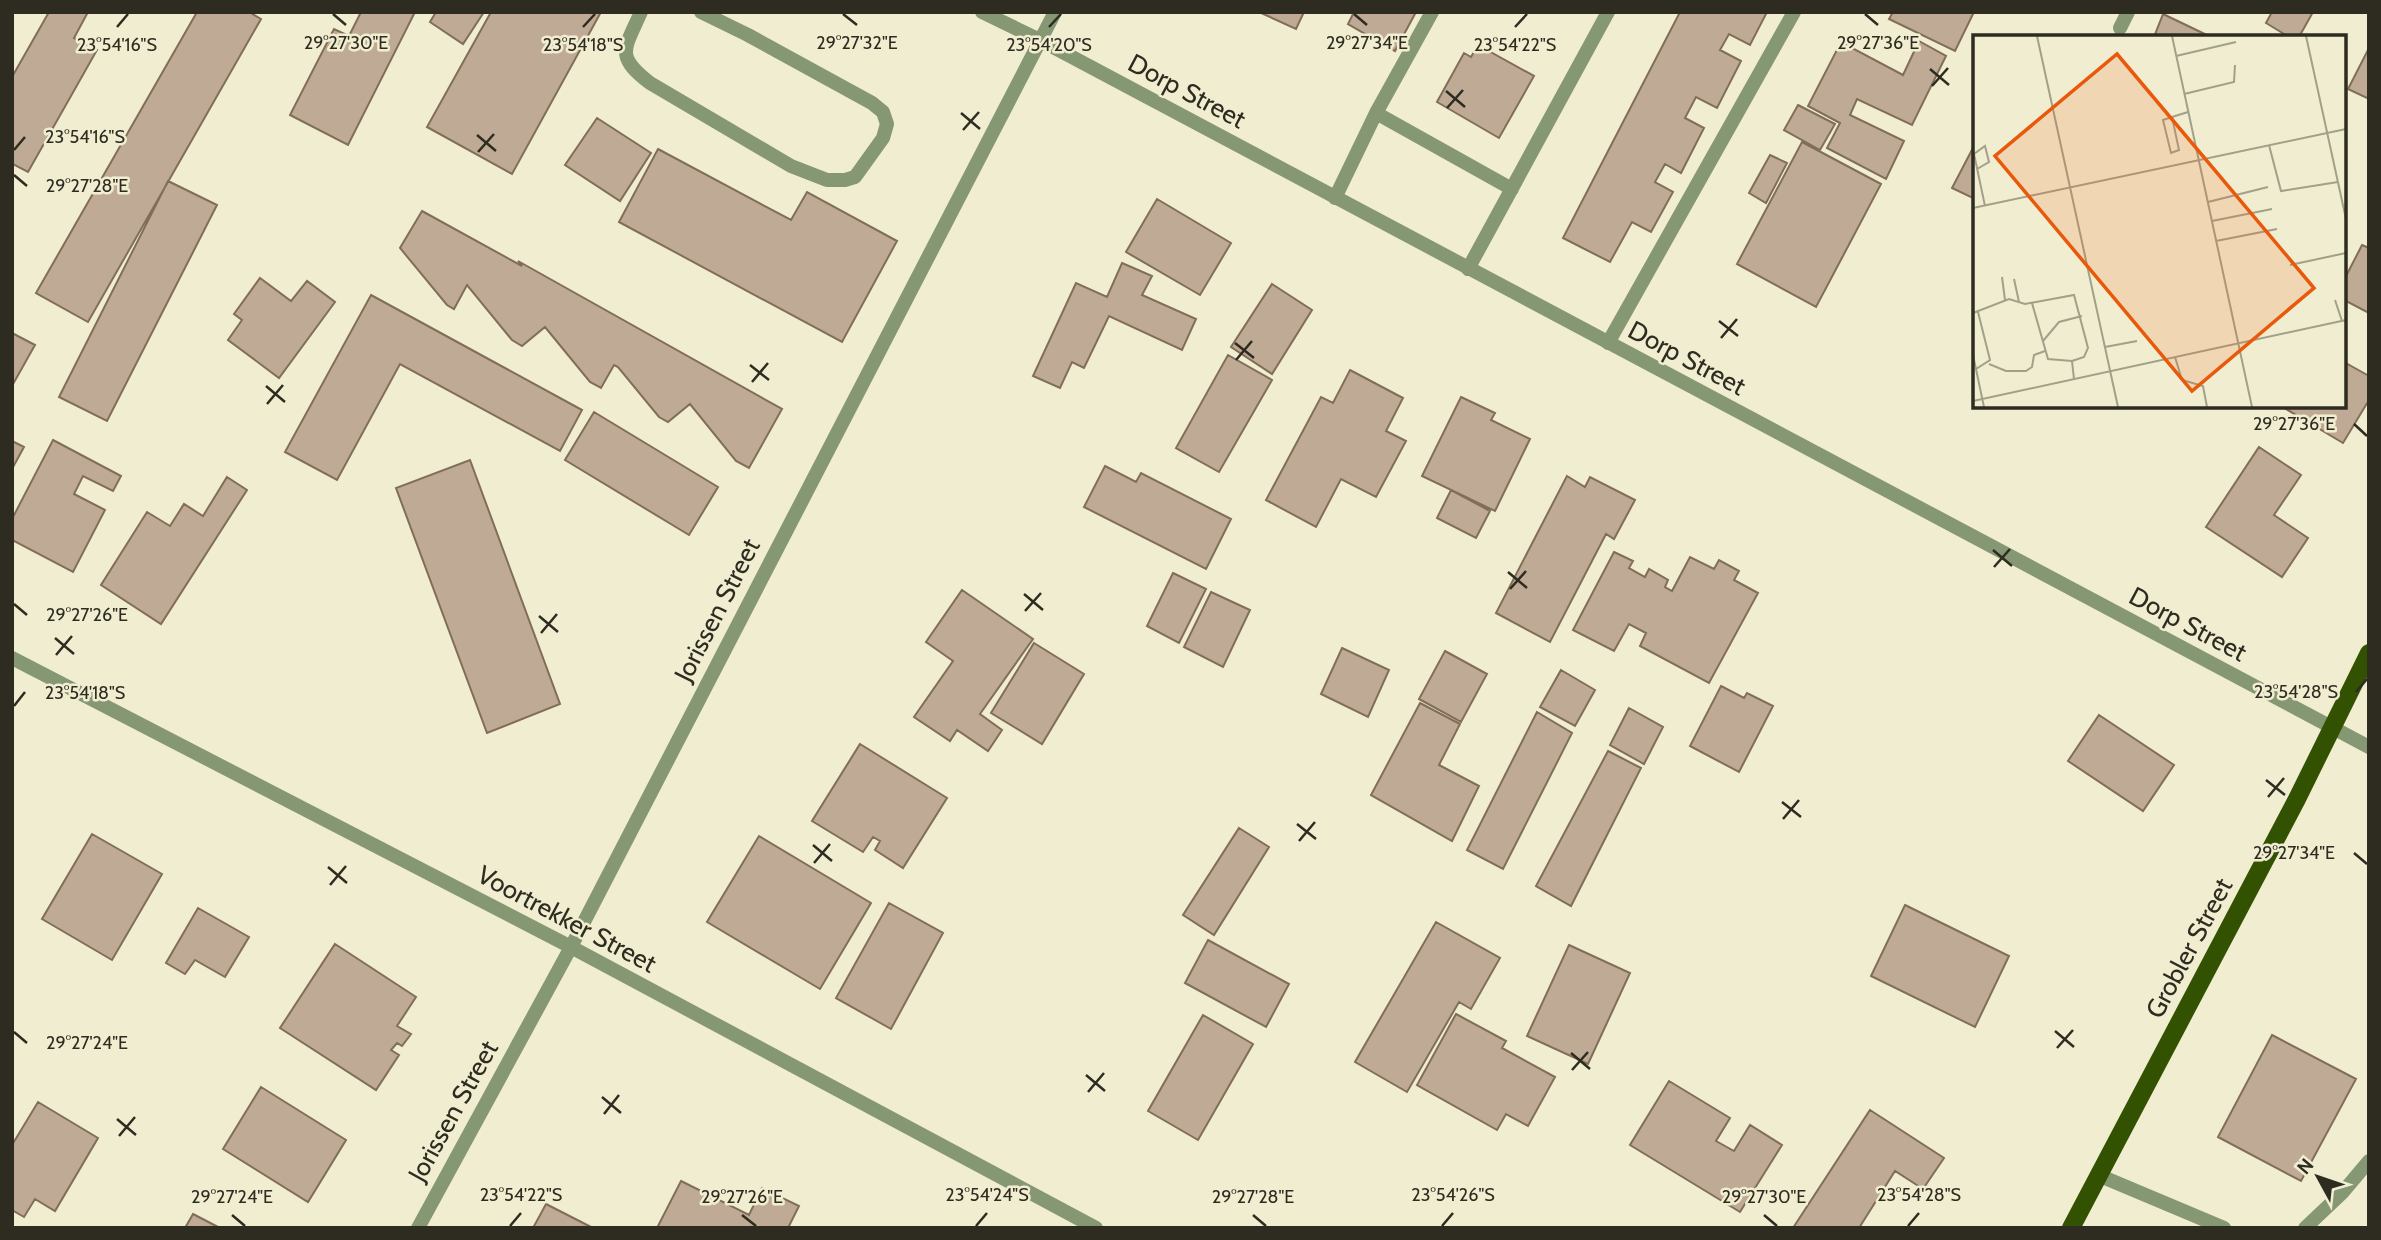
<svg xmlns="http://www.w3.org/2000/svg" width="2381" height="1240" font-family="Cabin,sans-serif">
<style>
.building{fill:#bfab95;stroke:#806e59;stroke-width:2}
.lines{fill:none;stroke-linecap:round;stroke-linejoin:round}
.service{stroke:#859873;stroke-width:14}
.minor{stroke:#859873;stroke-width:14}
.tertiary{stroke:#859873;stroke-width:14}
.primary{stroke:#335201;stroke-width:18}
.ticks{fill:none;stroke:#2e2c21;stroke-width:2.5}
.labels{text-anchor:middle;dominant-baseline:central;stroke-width:5;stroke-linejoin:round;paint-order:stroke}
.street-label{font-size:26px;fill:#2e2c21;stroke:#f1edd0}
.inset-road{fill:none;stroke:#a3a08a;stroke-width:2}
.view{fill:#e8590c;fill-opacity:0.15;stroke:#e8590c;stroke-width:3.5}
.inset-edge{fill:none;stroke:#2e2c21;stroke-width:3.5}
.ticks-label{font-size:18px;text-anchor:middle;fill:#2e2c21;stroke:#f1edd0;stroke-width:5;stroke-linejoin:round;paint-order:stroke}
</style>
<rect width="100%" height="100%" fill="#f1edd0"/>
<path class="building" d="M49,12H88L74,38L97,50L28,172L13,164L12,166V77Z
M197,12H249L261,19L88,322L36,293Z
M361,12H415L348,145L290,115L334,29L349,36Z
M436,12H484L463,44L430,22Z
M491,12H601L512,174L427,127Z
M1259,12H1304L1296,29Z
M1354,12H1416L1395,51L1348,24Z
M1680,12H1767L1750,45L1729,34L1720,50L1741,61L1717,108L1696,97L1685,118L1704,128L1681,173L1665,164L1655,182L1673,192L1651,232L1632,222L1610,262L1563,238Z
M1893,12H1974L1955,51L1889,19Z
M2272,12H2313L2299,37H2289L2266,23Z
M2163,14L2211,37H2154Z
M1919,41L1946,56L1912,125L1857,99L1850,115L1904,141L1886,179L1827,148L1840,123L1808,106L1841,42L1903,75Z
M1478,45L1534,76L1499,138L1437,102L1464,53L1471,57Z
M2369,48V99L2348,89Z
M1798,105L1835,124L1820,150L1784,130Z
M597,118L651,153L620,201L565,165Z
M1802,142L1881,184L1816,307L1737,264Z
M1975,144V199L1952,188Z
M658,149L791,220L807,192L897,241L842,342L619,222Z
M1770,155L1787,163L1766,203L1749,193Z
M168,181L217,205L107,421L59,397Z
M1157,199L1231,243L1200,295L1126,252Z
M422,211L522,266L518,261L782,409L749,468L736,461L690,404L668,422L659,417L618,367L614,365L601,388L590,382L545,327L522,346L512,340L467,285L454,309L447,305L400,248Z
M2362,245L2369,248V313L2344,300V280Z
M1122,263L1152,276L1142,295L1196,319L1182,350L1109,316L1084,368L1072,362L1060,388L1033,376L1076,283L1107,297Z
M260,278L291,301L307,281L335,302L279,378L228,340L242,320L234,314Z
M1272,284L1312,310L1272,374L1231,347Z
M371,295L582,410L560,451L400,364L337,480L285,452Z
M12,333L35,345L12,386Z
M1228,355L1272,380L1219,472L1176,448Z
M2344,362L2369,376V400L2343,443L2281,406H2344Z
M1350,370L1403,398L1386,431L1406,441L1376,497L1341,479L1316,527L1266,500L1321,397L1333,403Z
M1461,397L1495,413L1491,420L1530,439L1495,511L1422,476Z
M594,412L718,487L689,535L565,460Z
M53,440L121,476L113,491L83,476L74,494L105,510L73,572L12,540V519Z
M12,441L24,447L12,469Z
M2259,447L2301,475L2274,515L2308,538L2282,577L2206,527Z
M470,460L560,704L487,733L396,488Z
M1105,466L1136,482L1141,473L1231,519L1206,569L1084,507Z
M1567,476L1585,487L1590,477L1635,500L1614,539L1606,534L1550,642L1496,613Z
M227,477L247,490L161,624L101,585L147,512L170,526L184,504L203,516Z
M1451,490L1490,511L1476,538L1437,518Z
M1614,552L1633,561L1629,568L1645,577L1649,569L1668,580L1665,587L1672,591L1690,557L1714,569L1719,560L1739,571L1734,580L1758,593L1709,683L1640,646L1646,633L1629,624L1614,651L1573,630Z
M1173,573L1206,589L1179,643L1147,626Z
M962,590L1033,639L980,714L1002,730L988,751L957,730L950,741L914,717L953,661L926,642Z
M1211,592L1250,610L1223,667L1184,647Z
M1034,643L1084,674L1042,744L991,713Z
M1342,648L1389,670L1368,717L1321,694Z
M1445,651L1487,674L1461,722L1419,699Z
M1561,670L1595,690L1575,726L1540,707Z
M1721,686L1744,698L1747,693L1773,706L1739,772L1690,746Z
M1420,703L1460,724L1439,765L1479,786L1452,841L1371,795Z
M1629,708L1663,727L1644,764L1610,745Z
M1537,712L1572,733L1503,869L1467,850Z
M2099,715L2174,765L2143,811L2068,761Z
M860,744L947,798L903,868L875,850L880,841L873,837L863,852L812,821Z
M1608,751L1641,768L1571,906L1536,886Z
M1239,828L1269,847L1214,935L1183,915Z
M92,834L162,874L112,960L42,919Z
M759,836L871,903L820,989L707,922Z
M889,903L943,933L891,1029L836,998Z
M1905,905L2009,956L1975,1027L1871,976Z
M198,908L249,937L225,977L195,960L185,974L166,963Z
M1436,922L1500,958L1471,1009L1459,1002L1407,1092L1355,1062Z
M1208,940L1289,984L1266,1027L1185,983Z
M335,944L416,997L397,1026L411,1034L402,1046L397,1043L391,1050L399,1055L376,1090L280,1028Z
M1569,945L1630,973L1588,1064L1527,1036Z
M1456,1014L1506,1041L1502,1048L1555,1077L1528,1126L1506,1114L1497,1130L1417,1085Z
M1203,1015L1253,1044L1198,1140L1148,1111Z
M2272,1035L2356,1079L2301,1181L2218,1137Z
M1669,1081L1730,1118L1716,1141L1734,1151L1750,1125L1782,1145L1740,1212L1630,1145Z
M261,1087L346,1140L308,1202L223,1149Z
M38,1102L98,1138L55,1211L35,1199L24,1217L12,1210V1145Z
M1870,1110L1944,1158L1923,1189L1895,1171L1859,1228H1793Z
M681,1181L749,1215L762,1188L799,1206L788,1228H657Z
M546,1204L593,1228H533Z
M193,1214L220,1228H185Z"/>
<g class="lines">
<path class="service" d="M641,12C624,50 615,56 650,83L791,166L827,180H845L855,177L883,138L887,124L883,112L872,103L748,35L701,12
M2120,28L2128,12
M1608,343L1794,12"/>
<path class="minor" d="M1376,113L1512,189
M1335,198L1376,113L1432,12
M1468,269L1608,12
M12,658L571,947L1096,1228
M2098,1175L2224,1228
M418,1228L571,947L1055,12
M2305,1228L2342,1193L2369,1161"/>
<path class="tertiary" d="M982,12L1040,40L2369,747"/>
<path class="primary" d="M2071,1228L2297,799L2369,653"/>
</g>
<path class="ticks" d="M333,14L346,25M843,14L857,25M1354,14L1367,25M1865,14L1878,25M117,27L128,14M583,27L595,14M1049,27L1061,14M1515,27L1527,14M1930,69L1949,85M1932,86L1948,68M1446,91L1465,107M1447,108L1463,90M961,113L980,129M963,130L979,112M477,135L496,151M14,150L25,137M478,152L494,134M14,175L27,186M1719,321L1738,336M1721,338L1737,319M1235,343L1254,358M1236,360L1252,341M750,365L769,380M752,382L768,363M266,386L285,402M267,404L283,385M2354,424L2367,436M1993,550L2012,566M1994,567L2010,549M1508,572L1527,588M1510,589L1526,571M1024,594L1043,610M14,604L27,615M1025,611L1041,593M539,616L558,632M541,633L557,614M55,638L74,654M56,655L72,636M2356,692L2367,679M14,706L25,692M2266,780L2285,795M2268,797L2284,778M1782,802L1801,817M1783,819L1799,800M1297,824L1316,839M1299,841L1315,822M813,845L832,861M2354,853L2367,864M814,863L830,844M328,867L347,883M330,885L346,866M2055,1031L2074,1047M14,1032L27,1043M2057,1048L2073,1030M1571,1053L1590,1069M1572,1070L1588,1052M1086,1075L1105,1091M1088,1092L1104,1073M602,1097L621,1113M604,1114L619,1095M117,1119L136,1135M119,1136L135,1117M232,1215L245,1226M742,1215L756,1226M1253,1215L1266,1226M1764,1215L1777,1226M510,1226L521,1213M976,1226L987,1213M1442,1226L1453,1213M1908,1226L1919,1213"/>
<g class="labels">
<g class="street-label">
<text transform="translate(1187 91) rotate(28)">Dorp Street</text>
<text transform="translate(1687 358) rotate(28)">Dorp Street</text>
<text transform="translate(717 610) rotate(-63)">Jorissen Street</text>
<text transform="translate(2188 624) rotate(28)">Dorp Street</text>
<text transform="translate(567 919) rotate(28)">Voortrekker Street</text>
<text transform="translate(2189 948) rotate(-62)">Grobler Street</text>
<text transform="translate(453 1111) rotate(-61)">Jorissen Street</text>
</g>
</g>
<g transform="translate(1973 35)">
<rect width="373" height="373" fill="#f1edd0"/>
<path class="inset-road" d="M64,1L145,372M199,1L279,372M333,1L373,184M203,21L263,7M211,59L261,47L262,30M199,82L206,115L198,118L190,85L199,82L215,77M296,110L308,156L365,147M4,134L16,127L12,111L1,119L12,171M235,167L295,152M0,173L373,94M239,186L299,174M243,206L304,194M317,230L373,218M29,242L32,265M41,244L46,267M362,265L369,286M59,268L75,324L99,326M0,278L36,264L52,269L101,260L115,313L111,322L99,326L101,344M70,306L86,287L109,281M132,312L164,306M0,320L11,372M202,322L209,345L230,351L234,372M16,329L33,336H53L59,332L61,320L72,316M3,334L17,325L5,277M0,366L373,285"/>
<path class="view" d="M144,19L341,253L219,356L22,121Z"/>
<rect width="373" height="373" class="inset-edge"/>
</g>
<g class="ticks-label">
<text x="1878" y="49">29°27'36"E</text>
<text x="346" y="49">29°27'30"E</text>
<text x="857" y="49">29°27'32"E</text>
<text x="1367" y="49">29°27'34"E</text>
<text x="117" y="51">23°54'16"S</text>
<text x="583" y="51">23°54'18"S</text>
<text x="1049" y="51">23°54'20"S</text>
<text x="1515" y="51">23°54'22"S</text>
<text x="85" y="143">23°54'16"S</text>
<text x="87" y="192">29°27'28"E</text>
<text x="2294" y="430">29°27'36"E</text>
<text x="87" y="621">29°27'26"E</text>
<text x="2296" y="698">23°54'28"S</text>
<text x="85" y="699">23°54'18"S</text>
<text x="2294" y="859">29°27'34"E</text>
<text x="87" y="1049">29°27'24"E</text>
<text x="521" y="1201">23°54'22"S</text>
<text x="987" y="1201">23°54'24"S</text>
<text x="1453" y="1201">23°54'26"S</text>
<text x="1919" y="1201">23°54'28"S</text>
<text x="232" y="1203">29°27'24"E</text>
<text x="742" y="1203">29°27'26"E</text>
<text x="1253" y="1203">29°27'28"E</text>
<text x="1764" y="1203">29°27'30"E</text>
</g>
<rect width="2381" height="1240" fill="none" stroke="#2e2c21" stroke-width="28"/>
<g transform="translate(2318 1177) rotate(310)" stroke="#f1edd0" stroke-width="5" paint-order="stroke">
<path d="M0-5L12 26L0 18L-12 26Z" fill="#2e2c21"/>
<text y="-10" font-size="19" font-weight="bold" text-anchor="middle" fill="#2e2c21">N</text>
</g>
</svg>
